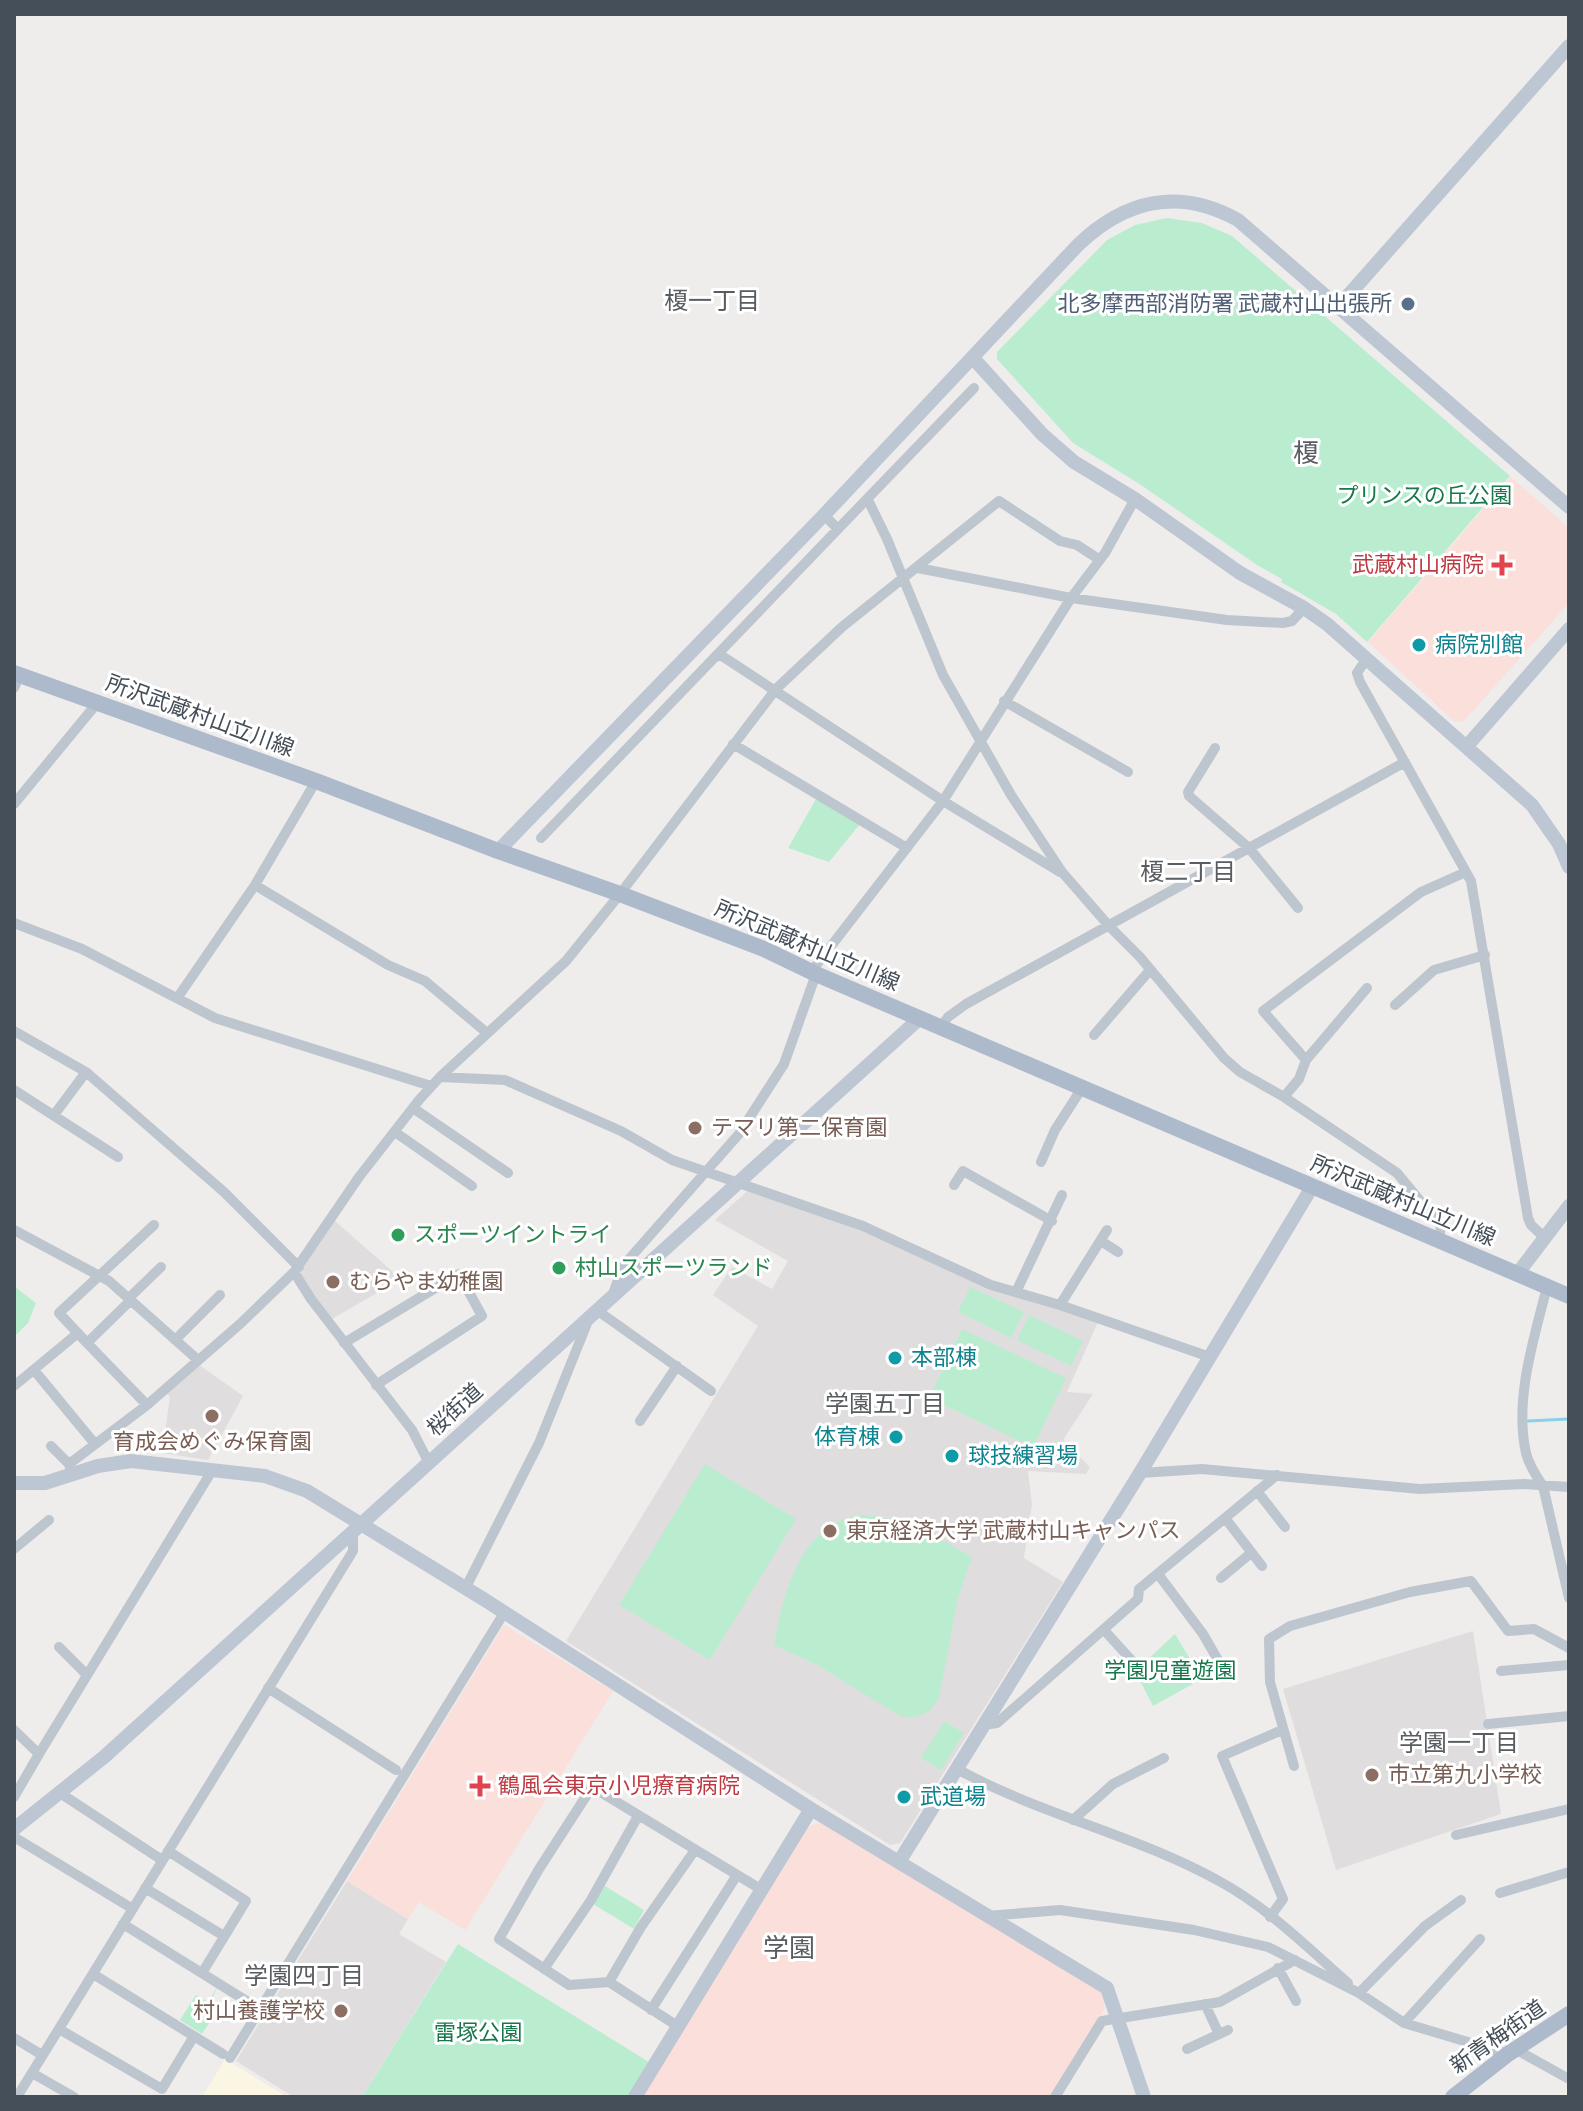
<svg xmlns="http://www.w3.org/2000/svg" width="1583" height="2111" font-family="'Source Sans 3','Noto Sans JP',sans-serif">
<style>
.commercial{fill:#fbf5e4}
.education{fill:#e0ddde}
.medical{fill:#fadfdb}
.green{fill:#baedd0}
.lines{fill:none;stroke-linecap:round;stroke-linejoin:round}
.stream{stroke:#88d1e9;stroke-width:3}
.street{stroke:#bdc6ce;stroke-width:10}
.secondary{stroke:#bdc7d3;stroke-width:14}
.primary{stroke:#acbacb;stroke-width:16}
.service-dot{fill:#5c6f8a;stroke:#fff;stroke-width:3}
.health-dot{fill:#e0444e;stroke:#fff;stroke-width:3}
.culture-dot{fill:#0f9aa8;stroke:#fff;stroke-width:3}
.education-dot{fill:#8d6e63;stroke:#fff;stroke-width:3}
.leisure-dot{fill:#2e9e5b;stroke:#fff;stroke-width:3}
.labels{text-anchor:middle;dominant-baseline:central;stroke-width:6;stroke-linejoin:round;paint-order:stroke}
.service-label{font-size:22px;fill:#4e5e75;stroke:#fff;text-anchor:end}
.park-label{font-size:22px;fill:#18784c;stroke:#fff}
.health-label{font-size:22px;fill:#be3a42;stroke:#fff;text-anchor:end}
.culture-label{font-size:22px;fill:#0d838f;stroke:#fff;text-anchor:start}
.street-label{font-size:22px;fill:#454f59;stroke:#fff}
.education-label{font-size:22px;fill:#785e54;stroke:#fff;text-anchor:start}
.leisure-label{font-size:22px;fill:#27864d;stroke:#fff;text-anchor:start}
.neighbourhood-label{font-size:24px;fill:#595c61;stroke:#fff}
.quarter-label{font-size:26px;fill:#595c61;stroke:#fff}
</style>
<rect width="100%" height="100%" fill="#efecec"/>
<path class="commercial" d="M225,2059L287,2097H202Z"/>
<path class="education" d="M751,1188L1098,1322L1067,1392L1093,1394L1063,1440L1090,1467L1086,1474L1028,1471L1032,1504L1024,1558L1063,1582L900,1843L890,1845L566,1641L758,1326L713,1295L732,1267L772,1289L788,1261L715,1220Z
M334,1220L401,1279L330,1320L299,1272Z
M198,1364L243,1396L208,1460L162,1453L170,1397L166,1392Z
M1473,1631L1501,1814L1336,1870L1283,1689Z
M347,1881L408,1919L399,1934L446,1962L362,2097H294L236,2061Z"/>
<path class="medical" d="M1511,477L1569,528V603L1463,722H1455L1368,642Z
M504,1625L613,1691L465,1930L419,1902L408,1919L347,1881Z
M823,1821L1101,1991L1105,2008L1050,2097H643L808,1827Z"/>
<path class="green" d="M1167,218L1202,223L1232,236L1510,476L1367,642L1336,614L1281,582L1282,579L1257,565L1141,485L1073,443L997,359V352L1107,240L1135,225Z
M816,799L860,824L829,862L788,848Z
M14,1286L36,1303L28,1323L14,1337Z
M970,1287L1024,1312L1011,1338L958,1312Z
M1029,1315L1083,1341L1071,1366L1017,1340Z
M962,1329L1066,1378L1033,1447L929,1398Z
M705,1464L796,1519L710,1660L619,1605Z
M864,1515C903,1518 938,1537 972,1557L958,1598L939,1698C929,1714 919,1720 900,1716L817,1665L774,1645C783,1593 801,1520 864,1515Z
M1175,1634L1202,1679L1153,1706L1135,1671Z
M944,1721L964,1733L941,1770L921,1758Z
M605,1886L644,1910L634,1929L593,1904Z
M458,1944L649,2062L628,2097H362Z
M219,1984L210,2003L218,2009L202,2034L180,2020L196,1995L208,2002Z"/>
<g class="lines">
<path class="stream" d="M1528,1421L1569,1419"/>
<path class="street" d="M868,500L887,539L943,675L1011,795L1062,872L1109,926L1140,957L1224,1058L1240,1072L1284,1097L1397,1173L1441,1226L1439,1240
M824,515L838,529L974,388
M918,568L1071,598L1227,620L1283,623L1292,621L1304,608
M719,654L943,801L1060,872
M1367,658L1357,673L1360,682L1471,881L1528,1218L1531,1225L1544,1237
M14,688L20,675
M1004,701L1128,772
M733,744L907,848
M1215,748L1188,792L1189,796L1249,848L1298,908
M14,804L98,702
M541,838L838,529
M255,885L388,965L425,981L487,1033
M14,923L82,949L215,1018L431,1086
M811,972L943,801L1071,598L1105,553L1135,499
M178,997L255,885L316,781
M1395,1005L1434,970L1485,955
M941,1027L948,1017L966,1004L1405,762
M14,1031L86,1072L224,1192L299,1267
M1094,1035L1150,970
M1306,1060L1367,988
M440,1077L505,1080L621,1131L672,1160L863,1226L991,1285L1060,1305L1210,1357
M14,1090L118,1157
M1284,1097L1299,1079L1306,1060L1263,1011L1421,892L1466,872
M413,1108L508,1173
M54,1115L86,1072
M395,1132L472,1186
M1041,1162L1055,1130L1082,1088
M954,1185L963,1171L1052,1221
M14,1230L109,1281L198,1360
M1101,1241L1118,1252
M294,1272L311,1299L412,1430L429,1463
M1547,1287C1534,1338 1514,1400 1526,1453C1529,1465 1536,1476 1543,1486L1569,1598
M1016,1292L1062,1195
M613,1294L623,1266L739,1134L784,1064L816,974
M129,1298L161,1267
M131,1300L87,1343L59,1313L154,1225
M1060,1305L1107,1230
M598,1311L711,1391
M175,1340L220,1295
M87,1343L147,1405
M344,1343L459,1274L482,1316L376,1385
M34,1370L95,1444
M14,1386L78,1333
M640,1421L677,1366
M51,1446L69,1464
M1140,1473L1202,1469L1420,1489L1524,1484L1569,1487
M72,1475L69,1464L147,1405L240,1324L294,1272L359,1177L419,1100L440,1077L566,961L620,894L776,689L842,627L999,501L1060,541L1077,545L1100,560
M1257,1491L1285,1527
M1225,1518L1262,1566
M14,1549L49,1520
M1158,1574L1203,1634L1222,1667
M1221,1578L1251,1553
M466,1587L539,1443L588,1321
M1104,1630L1134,1663
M59,1647L87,1675
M1501,1671L1569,1665
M268,1688L396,1770
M1488,1724L1569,1716
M984,1725L997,1723L1138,1599L1139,1589L1277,1475
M14,1730L39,1754L213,1469
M1294,1766L1270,1682L1269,1639L1290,1626L1410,1592L1471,1581L1508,1631L1534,1629L1569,1648
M957,1769C1041,1815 1136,1835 1219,1881C1267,1907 1307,1947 1348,1983
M60,1793L162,1860
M14,1797L39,1754
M1073,1820L1113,1784L1164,1758
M1456,1835L1569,1809
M14,1837L133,1909
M168,1851L246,1901L202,1973
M145,1888L224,1936
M1500,1893L1569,1872
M987,1916L1060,1910L1194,1930L1268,1947L1359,1993L1404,2023L1508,2054
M1270,1917L1283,1899L1222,1756L1282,1730
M123,1924L253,2005
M1278,1968L1296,2001
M544,1969L591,1900L638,1816
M93,1974L223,2054
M609,1982L641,1927L695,1850
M1359,1993L1425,1926L1461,1900
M1205,2004L1219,2034
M651,2010L737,1875
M1404,2023L1480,1939
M679,2027L609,1982L569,1985L499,1939L539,1869L592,1787L762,1890
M59,2029L162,2089L194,2036
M14,2038L42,2055
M1187,2049L1228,2030
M1515,2049L1569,2079
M230,2058L504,1613
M32,2073L74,2097
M17,2097L353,1551V1534
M1055,2097L1102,2021L1220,2002L1295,1960"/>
<path class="secondary" d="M1338,307L1569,46
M973,358L1042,434L1074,462L1135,499L1240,573L1304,608L1327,624L1532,805L1559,844L1569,867
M1467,746L1569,629
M498,851L824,515L1078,245C1125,200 1179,187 1238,220L1569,507
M1518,1273L1569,1206
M14,1483H45L98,1466L131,1461L265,1476L307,1491L485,1600L811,1809L1107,1988L1144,2097
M14,1829L104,1757L920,1018
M899,1862L1140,1473L1312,1187
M635,2097L811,1809"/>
<path class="primary" d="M14,673L316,781L498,851L620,894L764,949L816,974L1569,1296
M1453,2097L1508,2054L1569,2014"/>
</g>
<circle class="service-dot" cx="1408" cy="304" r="8"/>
<g class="health-dot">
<path d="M1498 553h8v8h8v8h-8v8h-8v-8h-8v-8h8z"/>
<path d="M476 1774h8v8h8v8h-8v8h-8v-8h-8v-8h8z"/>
</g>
<g class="culture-dot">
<circle cx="1419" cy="645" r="8"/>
<circle cx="895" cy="1358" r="8"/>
<circle cx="896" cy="1437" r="8"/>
<circle cx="952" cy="1456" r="8"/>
<circle cx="904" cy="1797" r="8"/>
</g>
<g class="education-dot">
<circle cx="695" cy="1128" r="8"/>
<circle cx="333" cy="1282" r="8"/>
<circle cx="212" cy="1416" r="8"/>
<circle cx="830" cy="1531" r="8"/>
<circle cx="1372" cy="1775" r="8"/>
<circle cx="341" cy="2011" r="8"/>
</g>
<g class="leisure-dot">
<circle cx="398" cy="1235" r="8"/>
<circle cx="559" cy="1268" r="8"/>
</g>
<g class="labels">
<g class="service-label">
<text x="1392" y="304">北多摩西部消防署 武蔵村山出張所</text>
</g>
<g class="park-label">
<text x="1424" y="496">プリンスの丘公園</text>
<text x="1170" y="1671">学園児童遊園</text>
<text x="478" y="2033">雷塚公園</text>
</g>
<g class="health-label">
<text x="1484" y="565">武蔵村山病院</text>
<text x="498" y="1786" text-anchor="start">鶴風会東京小児療育病院</text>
</g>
<g class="culture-label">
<text x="1435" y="645">病院別館</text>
<text x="911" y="1358">本部棟</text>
<text x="880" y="1437" text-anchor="end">体育棟</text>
<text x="968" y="1456">球技練習場</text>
<text x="920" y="1797">武道場</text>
</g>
<g class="street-label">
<text transform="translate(200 716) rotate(20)">所沢武蔵村山立川線</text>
<text transform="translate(807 946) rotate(23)">所沢武蔵村山立川線</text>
<text transform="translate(1403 1201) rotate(23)">所沢武蔵村山立川線</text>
<text transform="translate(455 1410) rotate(-42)">桜街道</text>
<text transform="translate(1498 2037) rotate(-35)">新青梅街道</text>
</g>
<g class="education-label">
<text x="711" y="1128">テマリ第二保育園</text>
<text x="349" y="1282">むらやま幼稚園</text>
<text x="212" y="1442" text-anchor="middle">育成会めぐみ保育園</text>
<text x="846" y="1531">東京経済大学 武蔵村山キャンパス</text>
<text x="1388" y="1775">市立第九小学校</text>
<text x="325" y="2011" text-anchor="end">村山養護学校</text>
</g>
<g class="leisure-label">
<text x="414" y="1235">スポーツイントライ</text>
<text x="575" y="1268">村山スポーツランド</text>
</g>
<g class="neighbourhood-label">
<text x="712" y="301">榎一丁目</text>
<text x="1188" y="872">榎二丁目</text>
<text x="885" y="1404">学園五丁目</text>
<text x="1459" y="1743">学園一丁目</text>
<text x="304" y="1976">学園四丁目</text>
</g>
<g class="quarter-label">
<text x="1306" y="453">榎</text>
<text x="789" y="1948">学園</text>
</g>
</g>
<rect width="1583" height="2111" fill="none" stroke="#454f59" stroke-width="32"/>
</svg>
